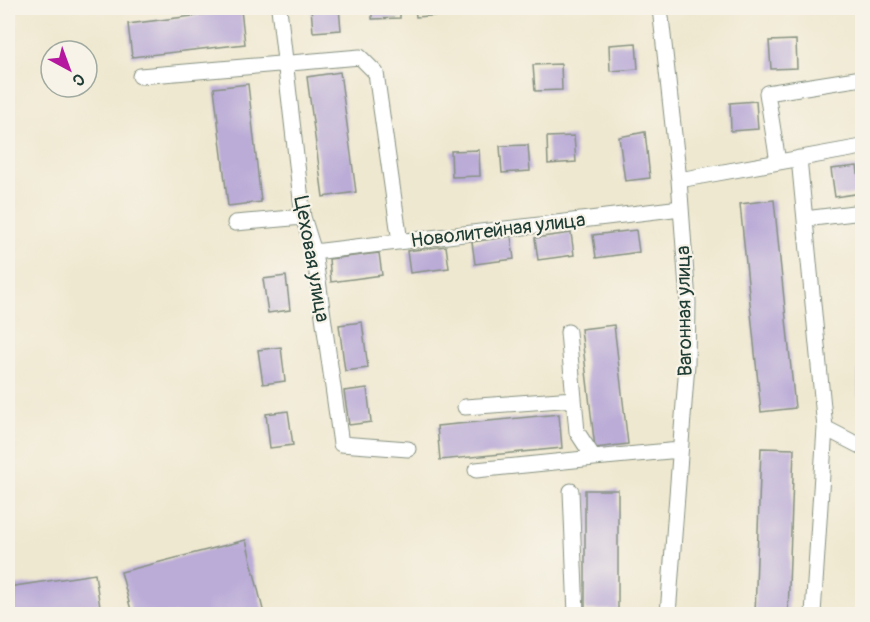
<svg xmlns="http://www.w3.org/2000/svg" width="870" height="622" font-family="Pangolin,sans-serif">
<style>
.building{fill:#baabd7}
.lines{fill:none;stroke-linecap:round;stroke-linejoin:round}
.minor-casing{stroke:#879282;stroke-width:17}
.minor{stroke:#fff;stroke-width:15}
.labels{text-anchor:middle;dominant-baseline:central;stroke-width:4.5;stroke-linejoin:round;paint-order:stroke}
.street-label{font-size:20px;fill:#1f3d34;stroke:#f7f3e8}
</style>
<rect width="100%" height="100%" fill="#f7f3e8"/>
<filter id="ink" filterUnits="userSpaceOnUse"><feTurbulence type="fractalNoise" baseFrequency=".0167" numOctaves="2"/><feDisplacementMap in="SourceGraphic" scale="12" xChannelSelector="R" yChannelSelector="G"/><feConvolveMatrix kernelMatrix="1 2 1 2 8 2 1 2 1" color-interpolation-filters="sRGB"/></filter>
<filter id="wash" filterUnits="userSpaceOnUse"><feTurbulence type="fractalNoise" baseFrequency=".008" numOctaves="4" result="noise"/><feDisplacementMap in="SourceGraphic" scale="24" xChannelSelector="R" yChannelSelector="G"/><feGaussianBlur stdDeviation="1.35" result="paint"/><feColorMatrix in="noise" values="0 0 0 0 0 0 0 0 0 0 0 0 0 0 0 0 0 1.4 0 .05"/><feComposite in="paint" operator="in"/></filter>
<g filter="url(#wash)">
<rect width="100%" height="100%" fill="#efe8d0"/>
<g id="blocks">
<path class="building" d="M311,8H339L341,30L313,32Z
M372,8H400V18L372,19Z
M415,8H443V15L416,17Z
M462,8H490V11L463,13Z
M241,10L245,44L132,57L128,24Z
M796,40L797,68L771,69L769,41Z
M636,43L638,69L610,71L609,45Z
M561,64L562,90L535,91L533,65Z
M340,72L356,192L323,197L307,77Z
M248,84L261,202L228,206L214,88Z
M756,101L758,129L731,131L730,103Z
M645,132L650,178L625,181L619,137Z
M574,136L576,162L548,164L547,137Z
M528,145L530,171L502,173L500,146Z
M479,150L480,176L452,177L451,151Z
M857,166L861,193L835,197L831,169Z
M774,200L795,408L761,412L740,204Z
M636,230L639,252L596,258L593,235Z
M571,233L574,255L538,260L535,238Z
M511,236L514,259L475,264L472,242Z
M446,246L449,268L410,273L407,251Z
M379,253L382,275L331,282L329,259Z
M286,276L290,310L268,313L263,279Z
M362,322L368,368L345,371L339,325Z
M614,325L628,444L595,448L581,329Z
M281,347L285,381L263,384L258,350Z
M858,368H862V396H858Z
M367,388L371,422L349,425L344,391Z
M288,411L293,445L270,448L266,414Z
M559,414L562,448L440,460L437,426Z
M761,448L794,449L788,614H755Z
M585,490H618V610H585Z
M246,540L264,614H132L121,572Z
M95,574L101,614H8V587Z"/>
</g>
</g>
<g filter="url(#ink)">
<use href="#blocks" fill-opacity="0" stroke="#879282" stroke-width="1.5"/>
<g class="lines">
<defs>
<path id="minor" d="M279,8L303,217L314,252L341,444L408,449
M660,8L679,180L688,302L687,364L668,614
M140,76L360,57L376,73L400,242
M799,158L825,428L813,614
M778,162L767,93L862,78
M679,180L862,147
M805,219L862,212
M235,223L303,217
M314,252L681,208
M568,332L577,432L594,458L680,450
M465,407L574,399
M825,428L862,447
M476,470L594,458
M571,491L576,614"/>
</defs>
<use href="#minor" class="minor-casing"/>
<use href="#minor" class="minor"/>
</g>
</g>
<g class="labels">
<g class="street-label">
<text transform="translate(498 230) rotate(-7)">Новолитейная улица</text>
<text transform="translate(312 259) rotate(80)">Цеховая улица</text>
<text transform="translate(684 311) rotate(-91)">Вагонная улица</text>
</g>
</g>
<rect width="870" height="622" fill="none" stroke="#f7f3e8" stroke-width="30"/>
<g transform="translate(69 69) rotate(139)"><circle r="28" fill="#f7f3e8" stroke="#a1aaa0" stroke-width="1.5"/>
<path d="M0-4.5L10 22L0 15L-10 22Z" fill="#b5179e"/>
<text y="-9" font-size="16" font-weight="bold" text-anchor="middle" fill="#1f3d34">С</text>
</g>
</svg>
